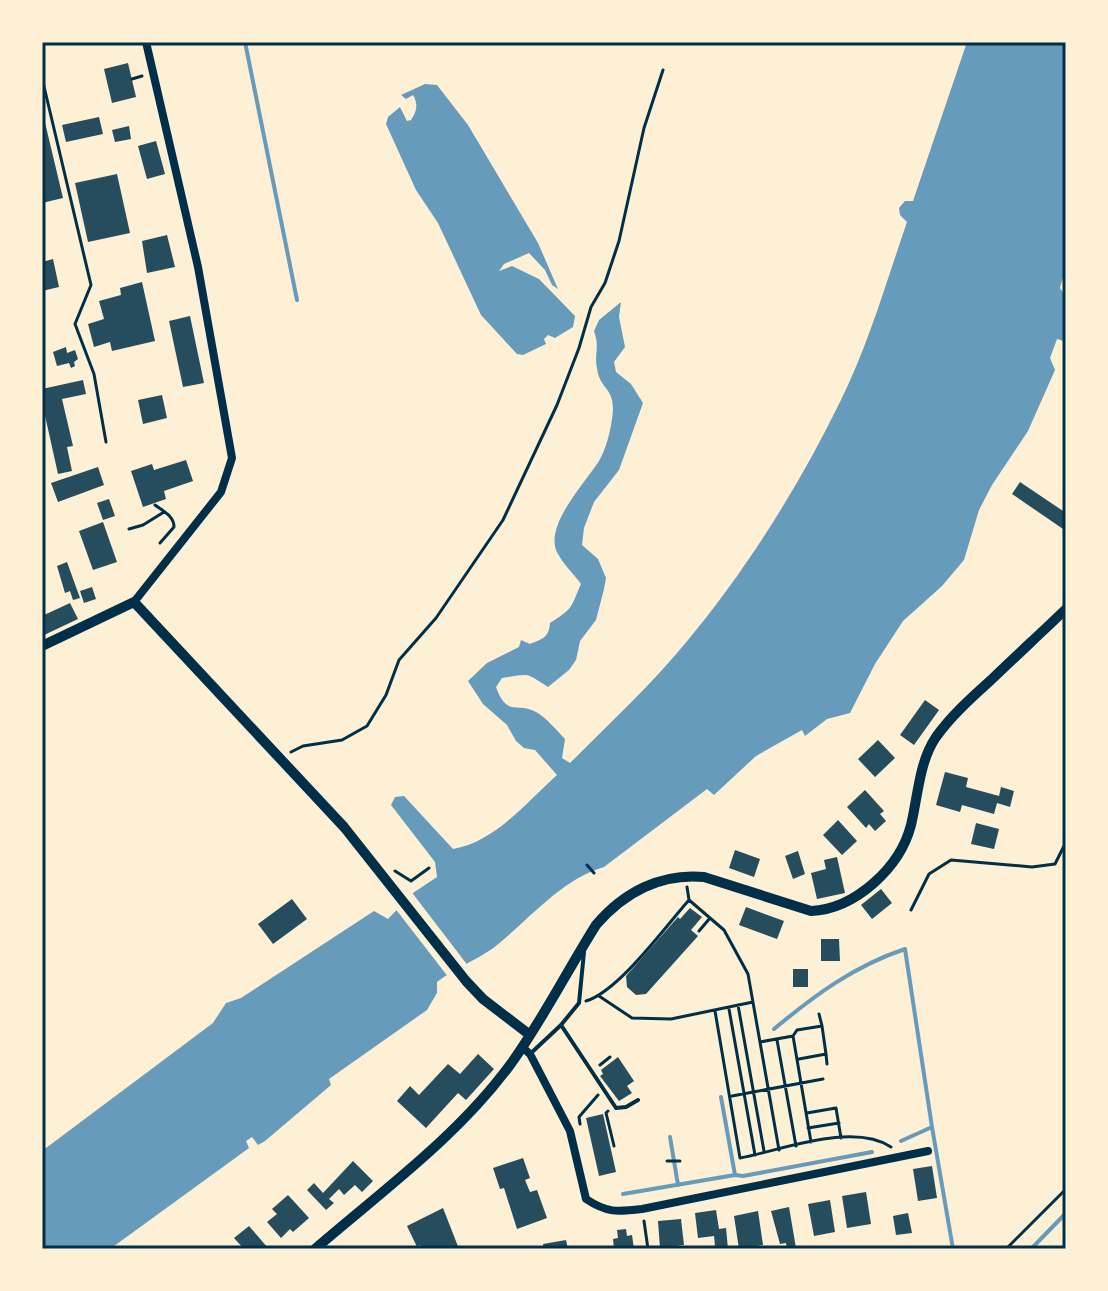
<svg xmlns="http://www.w3.org/2000/svg" width="1108" height="1291" font-family="Helvetica,sans-serif">
<style>
.water{fill:#669bbc}
.pier{fill:#fdf0d5}
.lines{fill:none;stroke-linecap:round;stroke-linejoin:round}
.stream{stroke:#669bbc;stroke-width:4}
.building{fill:#264d5e}
.path{stroke:#003049;stroke-width:3}
.service{stroke:#003049;stroke-width:4}
.minor{stroke:#003049;stroke-width:8}
.tertiary{stroke:#003049;stroke-width:10}
.neatline{fill:none;stroke:#003049;stroke-width:3}
</style>
<rect width="100%" height="100%" fill="#fdf0d5"/>
<path class="water" d="M967,42H1066V267L1060,288C1070,300 1069,327 1064,341L1057,339L1050,358L1055,370L1028,431L992,485L979,510L964,560L942,586L903,621L875,664L850,713L827,719L805,736L802,730L756,756L714,795L707,789L604,867C561,879 527,922 492,949C474,961 454,969 437,982V993L427,1010L329,1079L331,1085L265,1141L258,1145L252,1137L246,1141L249,1148L110,1249H42V1151L213,1023L226,1003L241,998L374,911L388,919L413,893L437,877L435,862L391,805L395,797L404,796L453,849C494,843 528,801 557,775L535,750L524,748L516,741L507,725L483,704L468,681L487,663L519,647L521,640L530,644C542,639 549,638 550,623C575,607 570,608 581,584C574,574 564,565 558,554C542,527 586,482 599,461C606,449 610,433 612,419C617,386 600,392 597,368C594,354 600,347 594,331L599,320L621,302L619,317L625,347L614,362L616,372L631,384L643,403L619,470L594,502L584,528L582,545L598,559L606,578L604,589L596,620L580,641L576,660L569,670L548,687C524,672 532,674 502,678L496,687C507,718 517,701 536,712C547,718 556,730 565,739L562,758L570,763C610,723 652,684 688,640C746,570 799,486 839,404C868,346 886,283 907,222L900,215L899,208L905,201H913Z
M425,84L437,85L468,125L538,243L558,289L552,285L545,270L529,253L504,264L499,271L512,266L539,279L575,316L573,327L555,338L548,335L544,339L546,344L523,355L517,354L481,315L438,223L416,190L386,124L388,117L400,107L407,121L411,120C416,112 419,105 413,95L406,99L401,95Z"/>
<path class="pier" d="M410,890L469,967L449,978L394,907Z"/>
<g class="lines">
<path class="stream" d="M245,42L297,300
M774,1029C815,995 854,966 905,949L932,1127L901,1141
M721,1097L735,1175
M932,1127L953,1249
M670,1137L678,1185
M623,1194L735,1175L743,1176L872,1152
M1031,1249L1066,1213"/>
</g>
<path class="building" d="M128,63L136,97L112,103L104,69Z
M42,110L63,198L42,203Z
M99,117L103,134L66,142L62,125Z
M129,126L131,139L115,142L112,130Z
M156,141L165,174L147,179L138,146Z
M117,174L130,233L88,242L75,183Z
M167,235L175,267L147,273L142,241Z
M53,259L59,287L42,291V262Z
M142,282L155,341L112,351L110,342L94,347L88,324L104,319L99,301L121,295L120,288Z
M190,316L204,383L183,387L169,321Z
M66,347L67,353L75,350L78,359L74,362L75,366L71,368L69,363L57,366L53,352Z
M83,380L86,394L62,399L73,446L67,447L72,471L58,474L42,402V389Z
M162,395L167,418L143,424L138,400Z
M186,460L193,481L164,491L166,499L143,507L131,471L152,464L154,470Z
M98,467L104,485L58,502L51,483Z
M1020,482L1066,513V531L1012,494Z
M109,499L115,516L103,520L97,503Z
M103,522L117,562L93,570L79,531Z
M67,562L80,598L73,600L70,591L65,593L57,566Z
M92,587L96,599L84,603L80,591Z
M70,603L78,619L42,636V616Z
M925,700L939,710L914,745L900,735Z
M878,740L895,758L875,777L858,759Z
M945,772L968,778L966,787L999,796L1001,787L1014,791L1010,807L997,803L994,814L962,805L960,812L936,805Z
M865,790L884,811L880,814L886,821L875,831L869,824L866,828L847,807Z
M838,820L857,841L842,855L823,835Z
M976,823L999,829L994,849L971,844Z
M735,850L760,859L754,877L729,868Z
M798,851L805,874L793,879L785,856Z
M837,857L845,893L817,899L811,873L826,869L824,860Z
M881,889L892,903L872,919L861,905Z
M292,899L307,919L273,944L258,924Z
M746,907L784,921L777,939L739,925Z
M690,908L702,917L691,930L698,936L646,994L636,995L627,987L626,976L678,917L680,919Z
M821,939H839L840,961H821Z
M793,969H808V987H793Z
M478,1054L494,1069L466,1100L458,1093L426,1128L397,1101L410,1086L419,1095L448,1064L460,1074Z
M618,1057L634,1081L627,1086L632,1093L619,1101L600,1076L603,1074L601,1070Z
M603,1114L616,1172L599,1176L586,1118Z
M523,1158L530,1178L525,1180L530,1192L537,1190L547,1218L517,1229L504,1188L500,1189L493,1168Z
M353,1161L373,1181L362,1192L355,1185L344,1195L339,1189L329,1199L334,1203L326,1210L307,1190L314,1183L323,1193Z
M932,1166L937,1198L918,1201L913,1169Z
M866,1192L871,1224L847,1228L842,1196Z
M288,1195L309,1218L293,1232L290,1229L281,1238L267,1222L277,1214L272,1209Z
M830,1200L835,1232L814,1236L808,1204Z
M789,1207L796,1248L787,1249L786,1243L780,1244L771,1211Z
M443,1208L459,1249H421L420,1245L417,1247L407,1226Z
M716,1210L719,1229L726,1228L728,1249H704L715,1246L714,1236L698,1238L695,1213Z
M758,1211L763,1245L739,1249L734,1216Z
M908,1213L912,1233L896,1235L893,1216Z
M681,1219L684,1245L660,1248L658,1221Z
M249,1226L268,1248L266,1249H244L234,1238Z
M626,1229L627,1236L632,1235L634,1249H614L613,1239L618,1238L617,1230Z
M566,1240L568,1249H544L543,1244Z"/>
<g class="lines">
<path class="path" d="M42,78L91,285L75,324L94,374L106,442
M132,79L142,76
M155,505C163,511 174,516 174,527L160,543
M129,529L143,525L164,512
M291,752L303,746L342,740L367,726L386,695L399,660L436,618L503,520L557,405L579,348L591,307L605,283L619,241L644,128L663,70
M587,865L594,873
M395,871L411,881L429,868
M687,887L689,900L710,918L699,931
M911,910L929,874L951,860L1032,867L1055,864L1066,842
M710,918L724,930L748,974L779,1150
M599,996L632,1018L671,1019L753,1002
M586,1001C619,991 665,927 689,900
M738,1005L764,1151
M729,1009L755,1155
M715,1011L740,1158C782,1150 853,1122 891,1147
M819,1014L822,1026
M793,1036L797,1030L822,1026L826,1054L799,1059
M777,1040L796,1146
M760,1042L793,1036L811,1142
M826,1054L827,1064
M600,1065L610,1057
M732,1096L823,1079
M608,1111L606,1113L614,1146
M807,1113L836,1108L841,1138
M580,1124L579,1117L598,1095
M808,1128L839,1123
M667,1161H680
M644,1221L648,1249
M1006,1249L1066,1189"/>
<path class="service" d="M561,1025L616,1108L626,1107L638,1100
M530,1054L561,1025L579,1003L584,952"/>
<path class="minor" d="M134,602L221,492L232,458L198,267L146,42
M522,1047L530,1054L570,1131L586,1199C607,1213 617,1212 642,1209L928,1151"/>
<path class="tertiary" d="M42,646L134,602L344,827L466,981L483,999L530,1035
M315,1249C382,1191 457,1137 510,1065C542,1021 567,971 596,925C624,892 661,873 704,877L811,911C855,909 900,868 911,825C918,796 919,762 936,737C951,716 971,698 991,680C1016,656 1041,633 1066,609"/>
</g>
<rect width="1108" height="1291" fill="none" stroke="#fdf0d5" stroke-width="88"/>
<rect x="44" y="44" width="1020" height="1203" class="neatline"/>
</svg>
